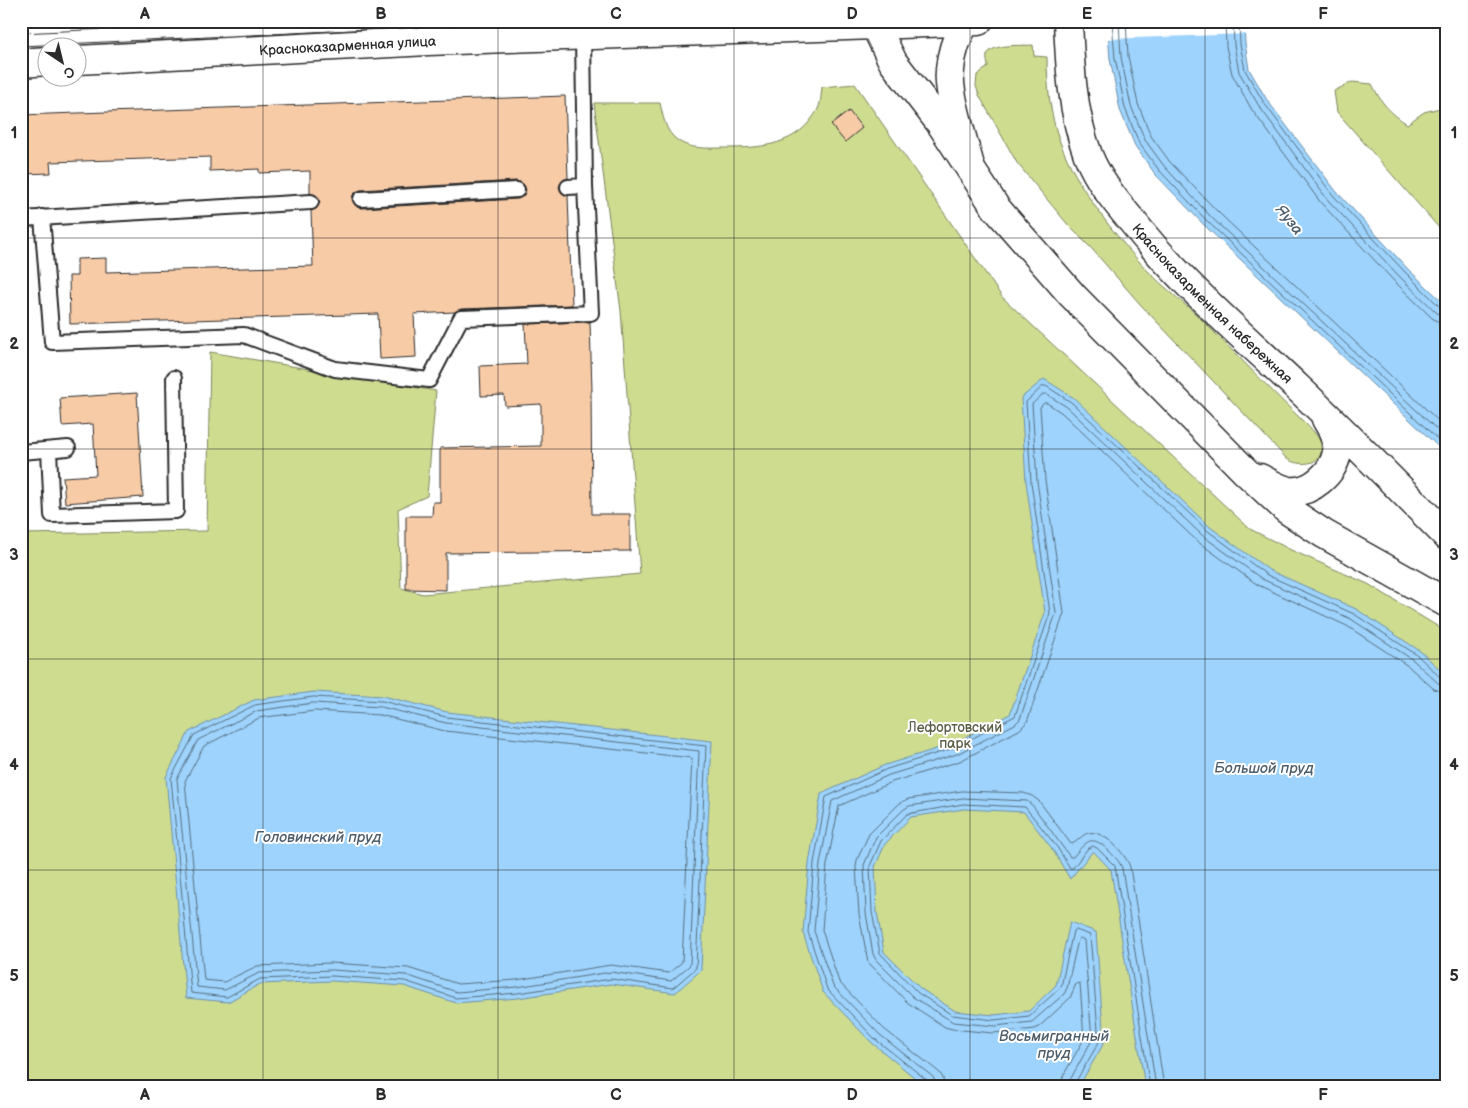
<svg xmlns="http://www.w3.org/2000/svg" width="1468" height="1108" font-family="'Balsamiq Sans',sans-serif">
<style>
.green{fill:#cedc90;stroke:#7c845e}
.water{fill:#9dd3fc;stroke:#6f90a8}
.pier{fill:#fff}
.lines{fill:none;stroke-linecap:round;stroke-linejoin:round}
.shore{stroke:#596e7f;stroke-width:1}
.building{fill:#f8cba7;stroke:#2b2b2b;fill-rule:evenodd}
.service-casing{stroke:#2b2b2b;stroke-width:18}
.tertiary-casing{stroke:#2b2b2b;stroke-width:31}
.secondary-casing{stroke:#2b2b2b;stroke-width:31}
.service{stroke:#fff;stroke-width:14}
.tertiary{stroke:#fff;stroke-width:28}
.secondary{stroke:#fff;stroke-width:28}
.tram{stroke:#2b2b2b;stroke-width:1}
.grid{fill:none;stroke:#2b2b2b;stroke-width:1;stroke-opacity:0.55}
.labels{text-anchor:middle;dominant-baseline:central;stroke-width:4;stroke-linejoin:round;paint-order:stroke}
.street-label{font-size:14px;fill:#2b2b2b;stroke:#fff}
.park-label{font-size:14px;fill:#5c6049;stroke:#fff}
.water-label{font-size:15px;font-style:italic;fill:#4d5d6a;stroke:#fff}
.neatline{fill:none;stroke:#2b2b2b;stroke-width:2}
.grid-label{font-size:16px;text-anchor:middle;font-weight:bold;fill:#2b2b2b}
</style>
<rect width="100%" height="100%" fill="#fff"/>
<filter id="ink" filterUnits="userSpaceOnUse"><feTurbulence type="fractalNoise" baseFrequency=".02" numOctaves="2"/><feDisplacementMap in="SourceGraphic" scale="10" xChannelSelector="R" yChannelSelector="G"/><feConvolveMatrix kernelMatrix="1 2 1 2 8 2 1 2 1" color-interpolation-filters="sRGB"/></filter>
<g filter="url(#ink)">
<path class="green" d="M1033,45L1034,56L1047,57C1047,86 1050,115 1060,142C1076,186 1115,236 1147,270C1164,288 1185,303 1203,321C1238,356 1272,391 1307,425C1314,431 1323,441 1321,451C1320,466 1297,466 1287,459L1140,304L1092,249L1069,226L1017,163L979,95L976,86L977,75L988,67C988,64 986,59 987,55C992,43 1022,46 1033,45Z
M1352,82L1372,84C1381,103 1389,112 1407,124L1424,112L1444,107L1447,108V237L1337,112L1334,91Z
M855,84L1002,297L1250,529L1291,550L1368,584L1437,626L1447,634V1087H21V534L207,531L210,352L436,391L427,496L398,509L401,588L423,594L640,574L621,311L594,103H660C663,116 665,131 677,140C690,150 709,148 725,148C762,148 798,146 818,109C821,103 821,94 822,87Z"/>
<path class="water" d="M1107,21H1244L1245,43L1249,69L1267,100L1336,191L1407,268L1447,306V455L1204,225L1155,174L1135,146L1120,110L1110,59Z
M1044,379L1074,398L1210,527L1269,570L1356,609L1420,651L1447,676V1087H1145L1111,870L1093,851L1070,879L1053,850L1024,812L964,809L911,817L885,844L875,867L877,912L884,952L921,989L955,1011L994,1015L1029,1011L1056,985L1070,922L1096,932L1104,1043L1079,1086L930,1087L920,1082L871,1042L823,992L803,933L809,863L821,794L885,765L952,744L1010,714L1045,613L1026,482L1021,398Z
M314,692L383,696L447,712L712,741L701,970L675,993L611,984L518,998L456,1003L404,986L332,981L260,984L228,1002L186,998L166,777L189,732L254,700Z
M21,974L26,1087H21Z"/>
<path class="pier" d="M1105,21H1246L1247,34L1106,39Z"/>
<g class="lines">
<path class="shore" d="M1112,21L1115,58L1125,108L1139,143L1159,170L1208,222L1447,448
M1119,21L1121,57L1131,106L1145,140L1164,166L1212,218L1447,439
M1126,21L1128,56L1138,104L1151,136L1170,162L1218,212L1447,429
M1225,21L1226,46L1232,74L1252,110L1321,203L1394,281L1432,318L1439,322L1447,323
M1233,21L1234,45L1239,72L1259,106L1327,199L1399,276L1437,313L1447,316
M1239,21L1240,44L1245,70L1264,103L1332,194L1404,271L1441,308L1447,310
M314,697L382,701L446,717L706,746L696,968L673,988L611,979L518,993L456,998L405,981L332,976L260,979L227,997L191,993L171,778L194,735L255,705Z
M314,703L381,707L446,723L699,751L690,965L671,981L611,972L517,987L457,992L406,975L332,970L259,973L225,990L197,987L177,779L198,740L257,711Z
M315,711L380,715L445,731L692,758L682,962L669,973L611,965L516,980L458,984L408,968L331,963L257,966L224,982L204,980L185,781L204,746L259,718Z
M930,1087L928,1081L875,1039L827,989L808,932L814,863L826,797L887,769L954,748L1015,716L1050,613L1031,482L1026,402L1043,386H1046L1071,402L1208,531L1267,575L1354,614L1417,655L1441,678L1447,679
M937,1087L933,1077L879,1034L833,986L814,931L820,864L832,801L889,775L957,754L1015,724L1020,719L1056,613L1037,481L1032,404L1043,394H1046L1067,407L1203,536L1262,579L1351,619L1413,660L1438,683L1447,685
M944,1087L943,1078L939,1072L884,1029L839,982L822,930L827,865L839,806L892,782L960,761L1019,730L1027,722L1064,613L1045,480L1040,407L1044,403H1047L1062,413L1198,542L1258,585L1347,626L1408,666L1434,689L1447,693
M1061,1087L1063,1076L1084,1039L1080,983L1076,984L1070,998L1041,1025L1035,1029L993,1033L952,1029L945,1027L908,1003L868,962L859,914L856,867L857,860L869,834L900,803L908,799L962,791L1024,793L1032,796L1039,801L1071,844C1077,843 1081,835 1088,833C1103,829 1126,854 1130,867L1164,1087
M1069,1087L1070,1080L1092,1040L1084,940L1080,938L1078,940L1067,988L1064,994L1032,1022L995,1026L953,1022L913,997L876,960L873,954L866,913L864,865L876,837L903,810L909,806L963,798L1027,801L1033,806L1070,857H1073C1088,839 1092,834 1110,852C1115,857 1120,862 1122,868L1156,1087
M1075,1087V1083L1099,1042L1090,935L1076,930L1073,931L1061,987L1029,1016L994,1020L952,1015L918,993L880,953L872,912L870,866L881,841L907,814L963,804L1025,807L1057,847L1070,868H1073L1088,848L1093,846L1097,848L1115,866L1150,1087"/>
</g>
<path class="building" d="M565,96L568,178L563,180L559,187L561,192L568,196L572,305L461,309L455,312L414,314L416,357L380,359L378,314L70,324L69,276H77V259L106,258V272L313,266L311,211L316,209L320,202L318,197L310,193V171L259,173V169L210,171V157L50,162L51,173L21,174V115ZM516,181L524,185L526,190L522,197L518,199L362,208L357,207L352,200L353,195L360,190Z
M849,111L862,128L845,142L831,125Z
M590,322L592,391H591L592,514H630V551L446,553V590L406,589V516H432L433,502H440V448L541,446V404L505,406L504,395L481,396L480,366L527,364L525,324Z
M137,393L143,497L65,503L63,477L96,475L93,424L62,426L60,398Z"/>
<g class="lines">
<defs>
<path id="service" d="M568,187L585,186L583,35
M361,199L517,190
M42,217L52,342L244,335L335,369L429,380L461,318L591,313L585,186
M21,219L311,202
M49,450L52,515L176,511L174,378
M21,452L68,448"/>
<path id="tertiary" d="M965,22C957,37 951,52 950,70C947,93 964,142 970,166
M875,25L978,21"/>
<g id="secondary">
<path d="M873,21L893,62L941,124L996,208L1072,295L1245,471L1286,509L1324,534L1447,603"/>
<path id="s1" d="M1068,21C1070,67 1072,112 1088,155C1098,180 1115,201 1132,221C1180,282 1240,333 1297,387C1348,435 1397,486 1447,536"/>
<path id="s2" d="M78,60L428,41L875,25"/>
<path d="M21,63L48,61"/>
<path d="M1260,478C1269,483 1279,489 1289,491C1310,494 1334,473 1337,452C1339,440 1332,429 1326,419"/>
</g>
</defs>
<use href="#service" class="service-casing"/>
<use href="#tertiary" class="tertiary-casing"/>
<use href="#secondary" class="secondary-casing"/>
<use href="#service" class="service"/>
<use href="#tertiary" class="tertiary"/>
<use href="#secondary" class="secondary"/>
<path class="tram" d="M21,33L277,21
M21,46L542,21"/>
</g>
</g>
<path class="grid" d="M263,21V1087M498,21V1087M734,21V1087M970,21V1087M1205,21V1087M21,238H1447M21,449H1447M21,659H1447M21,870H1447"/>
<g class="labels">
<g class="street-label">
<text stroke="none"><textPath href="#s2" startOffset="270">Красноказарменная улица</textPath></text>
<text stroke="none"><textPath href="#s1" startOffset="331">Красноказарменная набережная</textPath></text>
</g>
<g class="park-label">
<text x="955" y="727">Лефортовский<tspan x="955" dy="16">парк</tspan></text>
</g>
<g class="water-label">
<text transform="translate(1289 220) rotate(51)">Яуза</text>
<text x="1264" y="768">Большой пруд</text>
<text x="318" y="837">Головинский пруд</text>
<text x="1054" y="1036">Восьмигранный<tspan x="1054" dy="17">пруд</tspan></text>
</g>
</g>
<rect width="1468" height="1108" fill="none" stroke="#fff" stroke-width="55"/>
<g transform="translate(62 62) rotate(145)"><circle r="24" fill="#ffffff" stroke="#aaaaaa"/>
<path d="M0-4L9 19L0 12L-9 19Z" fill="#2b2b2b"/>
<text y="-8" font-size="14" font-weight="bold" text-anchor="middle" fill="#2b2b2b">С</text>
</g>
<rect x="28" y="28" width="1412" height="1052" class="neatline"/>
<g class="grid-label">
<text x="145" y="19">A</text>
<text x="381" y="19">B</text>
<text x="616" y="19">C</text>
<text x="852" y="19">D</text>
<text x="1087" y="19">E</text>
<text x="1323" y="19">F</text>
<text x="14" y="138">1</text>
<text x="1454" y="138">1</text>
<text x="14" y="349">2</text>
<text x="1454" y="349">2</text>
<text x="14" y="560">3</text>
<text x="1454" y="560">3</text>
<text x="14" y="770">4</text>
<text x="1454" y="770">4</text>
<text x="14" y="981">5</text>
<text x="1454" y="981">5</text>
<text x="145" y="1100">A</text>
<text x="381" y="1100">B</text>
<text x="616" y="1100">C</text>
<text x="852" y="1100">D</text>
<text x="1087" y="1100">E</text>
<text x="1323" y="1100">F</text>
</g>
</svg>
